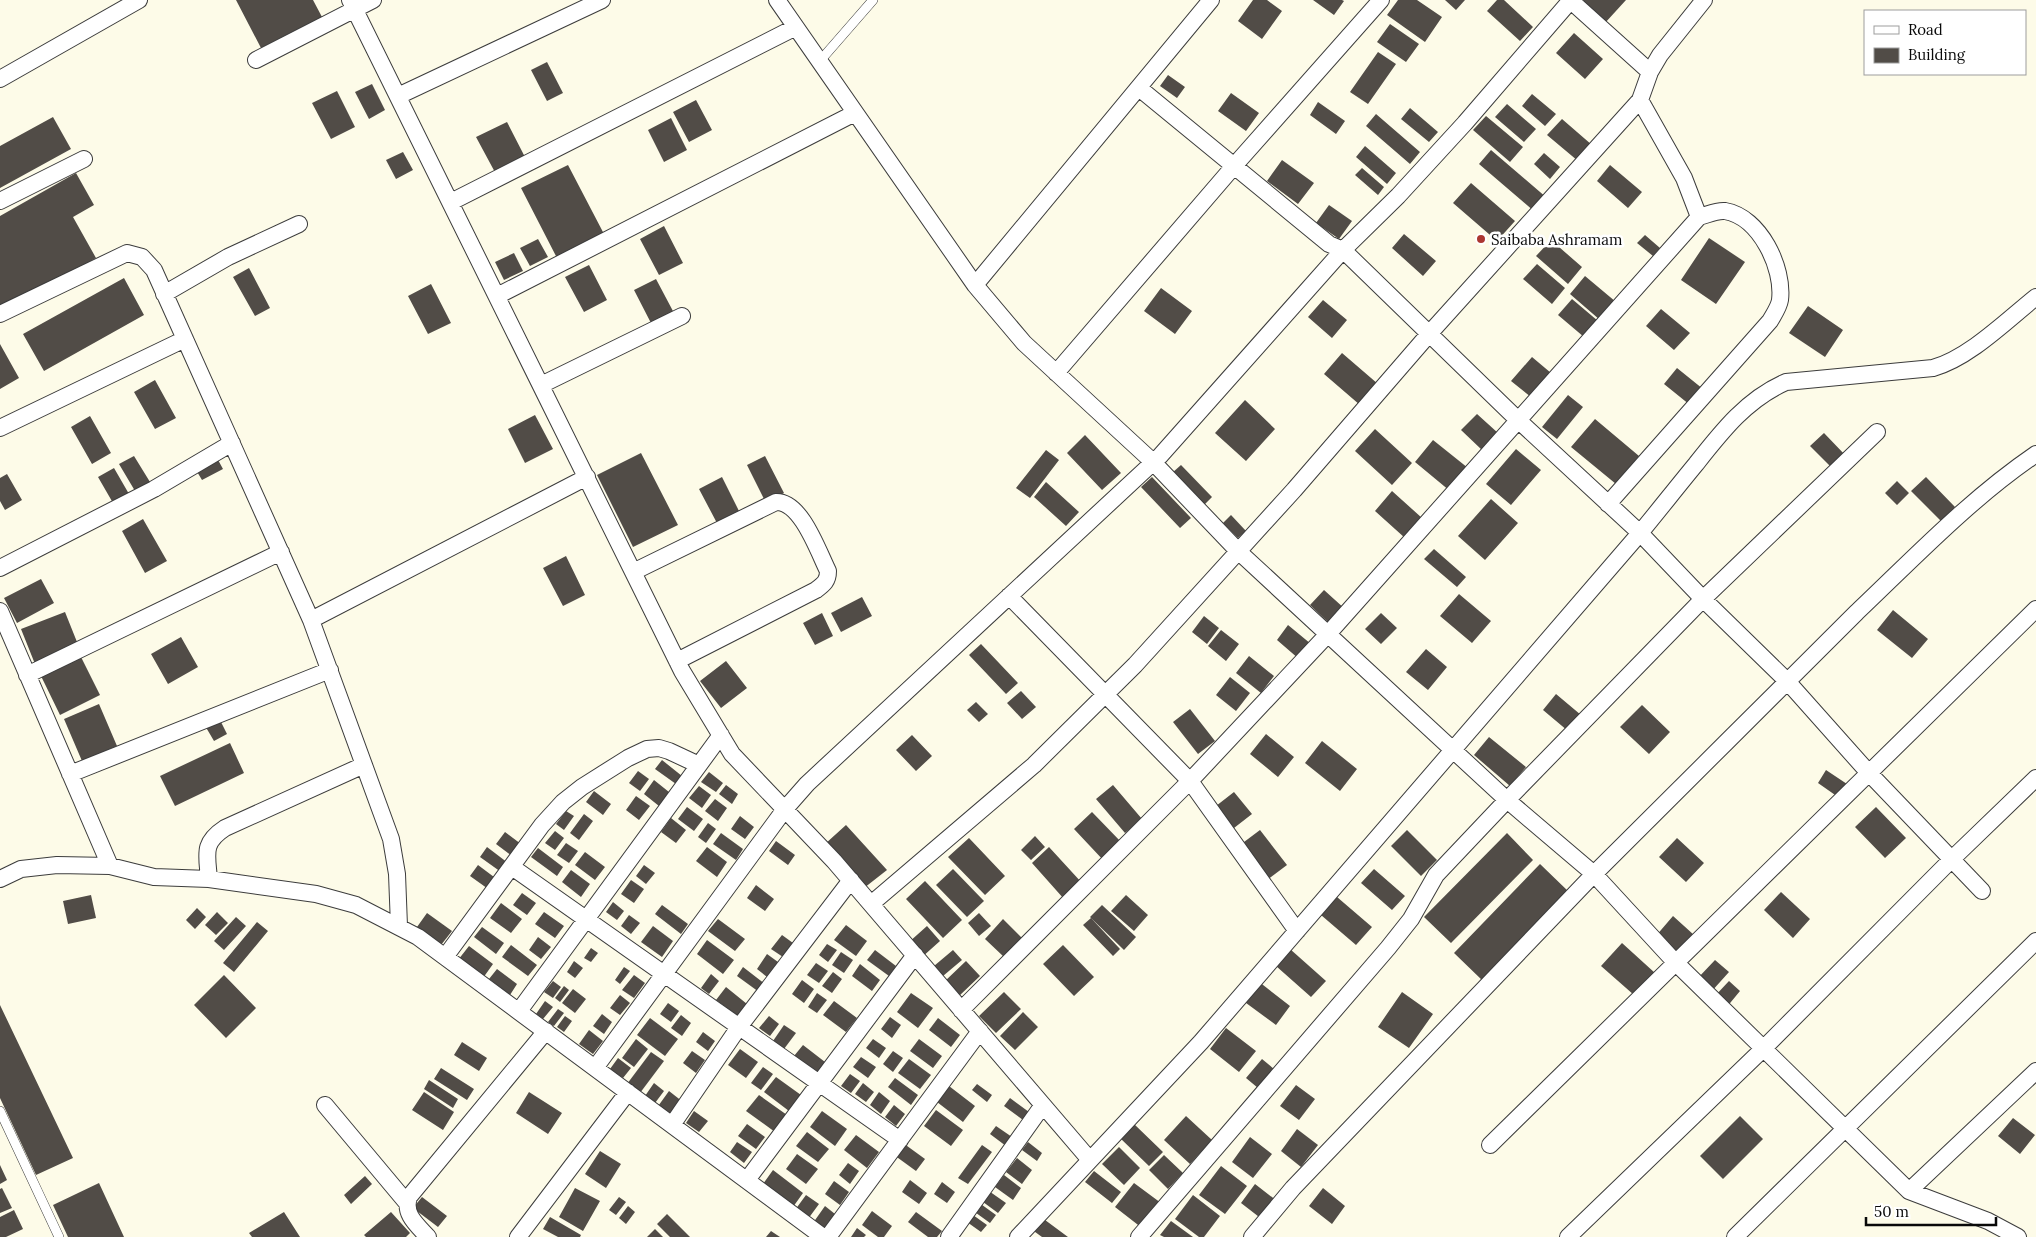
<svg xmlns="http://www.w3.org/2000/svg" width="2036" height="1237" font-family="Lora,serif">
<style>
.building{fill:#514c47}
.lines{fill:none;stroke-linecap:round;stroke-linejoin:round}
.lane-casing{stroke:#3c3c3c;stroke-width:10}
.street-casing{stroke:#3c3c3c;stroke-width:18}
.lane{stroke:#fff;stroke-width:9}
.street{stroke:#fff;stroke-width:16}
.poi-dot{fill:#ab3630;stroke:#fff;stroke-width:2}
.labels{text-anchor:middle;dominant-baseline:central;stroke-width:5;stroke-linejoin:round;paint-order:stroke}
.poi-label{font-size:15px;fill:#090909;stroke:#fff;text-anchor:start}
</style>
<rect width="100%" height="100%" fill="#fdfbe8"/>
<path class="building" d="M236,0H313L322,17L261,48Z
M1253,0H1267L1282,11L1262,39L1238,21Z
M1313,0H1342L1344,1L1334,15Z
M1398,0H1417L1442,17L1425,42L1387,15Z
M1445,0H1465L1456,10Z
M1497,0H1504L1533,27L1520,41L1487,11Z
M1584,0H1626L1605,23L1582,2Z
M1390,24L1419,44L1406,62L1377,42Z
M1574,33L1603,59L1585,79L1556,53Z
M1378,52L1396,64L1368,104L1350,92Z
M547,62L563,93L547,101L531,70Z
M1168,75L1185,87L1177,98L1160,86Z
M372,84L385,110L369,119L355,92Z
M337,91L355,127L331,139L312,103Z
M1231,93L1259,113L1246,131L1218,111Z
M1532,94L1556,114L1545,126L1522,106Z
M696,100L712,130L689,142L673,112Z
M1318,102L1345,121L1336,134L1310,115Z
M1507,104L1536,129L1524,142L1495,117Z
M1410,108L1438,132L1429,142L1401,119Z
M1376,114L1420,152L1410,164L1366,126Z
M1486,116L1523,147L1510,162L1473,130Z
M53,117L71,149L0,188V146Z
M671,118L687,150L664,162L648,130Z
M1562,119L1592,145L1578,161L1547,135Z
M507,122L527,161L497,176L476,137Z
M1365,146L1396,173L1387,184L1356,157Z
M1491,150L1547,198L1535,212L1479,164Z
M403,152L413,170L396,179L386,160Z
M1544,153L1560,167L1550,179L1534,164Z
M1282,160L1314,183L1298,204L1267,181Z
M568,165L604,234L557,258L521,188Z
M1610,165L1642,192L1628,208L1597,181Z
M1362,168L1384,187L1378,195L1355,175Z
M76,173L94,205L73,217L96,258L0,311V216Z
M1471,183L1515,221L1497,241L1453,203Z
M1329,205L1352,221L1339,239L1316,223Z
M664,226L683,263L659,275L640,239Z
M1404,234L1436,261L1423,276L1392,248Z
M1645,235L1660,248L1653,256L1637,243Z
M1709,238L1745,262L1716,304L1681,280Z
M538,239L548,257L530,266L520,248Z
M1551,240L1582,267L1568,284L1536,256Z
M514,253L523,271L504,280L495,262Z
M1537,264L1565,288L1552,304L1523,279Z
M589,265L607,300L584,312L565,277Z
M249,268L270,308L255,316L233,277Z
M1585,276L1616,302L1600,320L1570,294Z
M124,278L144,315L44,371L23,334Z
M656,279L674,313L652,325L634,290Z
M431,284L451,323L428,334L408,296Z
M1161,288L1192,311L1175,334L1144,311Z
M1572,299L1598,321L1584,337L1558,315Z
M1323,300L1347,320L1332,338L1308,317Z
M1808,306L1843,330L1825,357L1789,333Z
M1661,309L1690,333L1674,350L1646,326Z
M0,344L19,378L0,389Z
M1342,353L1378,384L1360,405L1324,374Z
M1532,357L1551,373L1531,397L1511,381Z
M1677,368L1703,389L1690,405L1664,384Z
M155,380L176,418L155,429L134,392Z
M1568,395L1583,407L1557,439L1542,427Z
M1245,400L1275,429L1246,461L1215,433Z
M1477,414L1498,433L1482,450L1461,430Z
M535,415L553,449L525,463L508,429Z
M90,416L111,453L92,464L71,427Z
M1595,419L1639,456L1616,484L1571,447Z
M1375,429L1412,463L1392,485L1355,451Z
M1824,433L1847,457L1834,470L1810,446Z
M1085,435L1121,473L1102,490L1067,453Z
M1433,440L1468,468L1450,491L1415,462Z
M1516,449L1541,470L1511,505L1486,484Z
M1046,450L1059,460L1030,498L1016,488Z
M641,453L678,525L633,547L597,475Z
M134,456L150,482L135,491L119,464Z
M765,456L784,493L766,503L747,465Z
M217,458L223,469L202,480L196,470Z
M1181,465L1212,497L1203,506L1172,473Z
M114,468L129,494L113,503L98,477Z
M7,474L22,500L5,510L0,501V478Z
M722,477L740,513L718,525L699,489Z
M1152,477L1191,518L1180,528L1141,487Z
M1926,477L1955,507L1941,521L1911,491Z
M1897,481L1909,493L1897,505L1885,493Z
M1046,482L1079,512L1066,526L1034,497Z
M1392,491L1422,518L1405,538L1375,511Z
M1491,499L1518,523L1485,560L1458,536Z
M1231,515L1246,531L1238,538L1223,523Z
M143,519L167,561L145,573L122,531Z
M1434,549L1466,577L1457,587L1424,559Z
M566,556L585,595L563,606L543,568Z
M41,579L54,603L17,623L4,598Z
M1324,590L1345,609L1331,625L1310,605Z
M1459,594L1491,621L1472,643L1440,616Z
M862,597L872,616L841,632L831,613Z
M1893,610L1928,639L1912,658L1877,630Z
M65,612L79,647L35,664L21,629Z
M822,613L833,636L815,645L803,623Z
M1381,613L1397,628L1381,644L1365,629Z
M1204,616L1219,628L1207,644L1192,632Z
M1288,625L1311,644L1299,659L1277,640Z
M1221,630L1239,644L1226,661L1208,646Z
M181,637L198,667L168,684L151,654Z
M981,644L1018,683L1006,694L969,655Z
M1426,649L1447,667L1428,690L1406,672Z
M1249,656L1274,676L1261,693L1236,673Z
M81,657L100,695L60,715L41,676Z
M726,661L747,688L721,708L700,681Z
M1230,677L1250,693L1236,711L1216,695Z
M1021,691L1036,707L1022,719L1007,703Z
M1556,694L1581,715L1568,731L1543,710Z
M976,702L988,714L979,722L967,710Z
M99,704L117,746L82,761L64,719Z
M1642,705L1670,732L1649,754L1620,727Z
M1190,709L1215,741L1198,754L1173,722Z
M218,716L227,734L214,741L204,724Z
M1266,734L1294,757L1278,777L1250,754Z
M912,735L932,756L916,771L896,750Z
M1489,737L1526,767L1510,786L1474,755Z
M1322,741L1357,769L1340,791L1305,763Z
M230,743L244,773L175,806L160,776Z
M662,760L682,776L676,784L655,769Z
M1826,770L1847,784L1838,797L1818,783Z
M638,771L649,779L640,791L629,783Z
M709,772L723,783L716,792L701,782Z
M654,780L669,792L659,806L644,794Z
M726,785L738,794L732,804L719,794Z
M1113,785L1142,819L1125,833L1096,799Z
M699,786L711,795L702,808L689,798Z
M594,791L611,804L603,815L586,802Z
M1234,792L1252,814L1234,828L1216,806Z
M636,796L650,806L639,820L626,810Z
M715,799L727,808L718,821L705,811Z
M687,807L703,819L694,831L678,819Z
M1876,807L1906,838L1885,858L1855,827Z
M566,811L574,816L564,830L556,824Z
M1092,812L1123,844L1105,862L1074,829Z
M584,814L593,821L579,840L570,833Z
M740,816L754,827L745,839L731,829Z
M671,818L686,830L676,843L661,832Z
M708,823L716,829L706,843L698,837Z
M846,825L887,870L864,888L825,844Z
M1260,830L1287,865L1267,880L1240,845Z
M1407,830L1437,860L1421,876L1391,846Z
M555,831L564,838L555,850L545,843Z
M505,832L521,844L512,856L496,844Z
M721,833L743,849L736,860L713,844Z
M1507,833L1533,860L1451,943L1424,917Z
M1035,836L1045,847L1031,860L1021,850Z
M969,838L1005,876L985,895L948,857Z
M1677,838L1704,863L1686,882L1659,857Z
M776,841L795,855L788,865L769,851Z
M566,843L578,851L569,863L557,855Z
M487,847L508,863L501,872L480,857Z
M707,847L727,862L717,877L696,861Z
M1049,847L1082,883L1064,899L1032,863Z
M538,848L563,867L557,876L531,857Z
M585,852L605,867L595,880L575,865Z
M1540,864L1569,892L1483,981L1454,953Z
M478,865L498,880L491,891L470,876Z
M644,865L655,873L646,884L636,876Z
M953,869L984,901L967,917L936,885Z
M1374,869L1405,896L1392,910L1361,883Z
M571,870L590,884L581,897L562,882Z
M631,880L644,889L634,903L621,894Z
M925,881L962,920L943,938L906,899Z
M756,885L774,899L765,911L747,898Z
M1781,892L1810,919L1793,938L1764,910Z
M522,893L536,903L527,915L513,905Z
M91,895L96,918L68,924L63,901Z
M1126,895L1148,915L1134,931L1111,911Z
M1337,897L1372,927L1356,945L1321,915Z
M613,902L624,911L617,920L606,912Z
M501,903L522,919L511,933L490,918Z
M662,905L688,924L681,934L655,914Z
M1102,905L1136,937L1124,950L1090,917Z
M197,908L206,917L195,929L186,920Z
M217,912L228,923L216,935L205,925Z
M544,912L564,926L555,938L535,924Z
M427,913L452,931L441,945L417,927Z
M979,913L991,926L979,936L968,923Z
M629,915L640,923L631,934L621,926Z
M1673,916L1694,935L1675,955L1655,937Z
M236,917L246,926L224,950L214,941Z
M1091,918L1120,949L1113,956L1083,925Z
M718,919L745,939L735,951L708,931Z
M1003,919L1022,938L1004,957L985,939Z
M257,922L268,931L234,972L223,963Z
M846,925L867,941L856,956L834,940Z
M653,926L673,941L662,957L641,942Z
M927,926L940,941L921,958L908,943Z
M482,927L504,943L496,954L474,937Z
M782,935L793,943L783,957L771,949Z
M538,937L551,947L541,959L529,950Z
M707,940L734,960L723,974L697,954Z
M1622,943L1655,973L1634,995L1601,966Z
M827,944L837,950L828,962L819,955Z
M511,945L537,965L528,976L502,957Z
M1063,945L1094,977L1074,996L1043,964Z
M469,946L493,964L483,978L458,960Z
M591,948L598,953L591,962L584,958Z
M1290,949L1326,981L1311,997L1276,966Z
M875,950L896,966L889,976L867,960Z
M953,950L962,960L943,976L934,966Z
M841,952L853,960L844,973L832,965Z
M767,954L778,962L767,977L757,969Z
M1715,960L1729,972L1711,992L1697,979Z
M574,961L583,968L575,978L567,972Z
M966,961L980,976L958,997L944,982Z
M816,963L828,971L819,983L807,975Z
M860,964L880,980L872,991L852,976Z
M624,967L630,971L620,984L615,980Z
M743,967L765,984L759,992L737,976Z
M497,969L517,984L510,995L489,979Z
M833,972L842,979L832,993L822,986Z
M711,974L719,981L709,994L701,988Z
M224,975L256,1008L226,1038L194,1005Z
M634,975L645,983L634,998L622,990Z
M802,980L814,989L804,1003L792,994Z
M553,981L561,987L553,998L544,992Z
M1258,981L1290,1006L1276,1025L1242,1000Z
M1729,981L1740,991L1726,1008L1714,997Z
M564,986L569,990L560,1002L555,998Z
M726,987L747,1004L738,1016L716,1000Z
M573,989L586,999L575,1013L562,1003Z
M1004,992L1021,1009L996,1033L979,1016Z
M1402,992L1433,1014L1409,1048L1378,1027Z
M817,993L827,1000L817,1013L808,1007Z
M911,993L933,1008L918,1028L897,1012Z
M620,995L630,1003L620,1015L610,1008Z
M545,1001L553,1007L543,1019L536,1014Z
M834,1001L857,1018L846,1032L823,1015Z
M668,1003L679,1011L671,1022L660,1014Z
M0,1005L73,1158L36,1175L0,1098Z
M558,1009L564,1013L554,1026L548,1022Z
M1023,1012L1038,1027L1015,1050L1000,1036Z
M602,1014L612,1022L604,1034L593,1026Z
M681,1015L691,1023L682,1036L671,1028Z
M565,1016L572,1021L564,1032L557,1027Z
M769,1016L779,1024L770,1036L759,1028Z
M890,1017L901,1025L892,1038L881,1029Z
M650,1018L678,1039L665,1056L637,1035Z
M938,1018L960,1035L951,1047L929,1030Z
M784,1025L796,1033L784,1049L773,1041Z
M1226,1028L1256,1051L1239,1072L1210,1049Z
M589,1030L603,1041L593,1054L579,1044Z
M703,1032L715,1041L708,1051L696,1042Z
M636,1039L648,1049L634,1067L622,1058Z
M873,1039L886,1048L879,1058L866,1048Z
M919,1039L942,1056L933,1068L910,1051Z
M462,1042L487,1058L479,1071L454,1055Z
M803,1045L825,1062L817,1073L794,1056Z
M740,1049L758,1062L746,1078L728,1065Z
M692,1051L705,1060L696,1073L683,1063Z
M893,1051L903,1058L893,1072L883,1064Z
M651,1052L664,1061L640,1093L627,1084Z
M861,1057L876,1067L868,1078L853,1067Z
M618,1058L631,1068L623,1078L610,1069Z
M909,1059L931,1075L920,1089L898,1073Z
M1262,1059L1274,1069L1258,1088L1246,1078Z
M763,1067L773,1074L761,1090L751,1083Z
M441,1068L474,1089L467,1100L434,1079Z
M850,1074L860,1081L851,1093L841,1086Z
M776,1077L801,1095L789,1111L764,1092Z
M895,1078L918,1095L911,1105L888,1087Z
M429,1080L458,1099L453,1108L424,1089Z
M654,1083L664,1091L655,1103L645,1096Z
M863,1083L874,1092L866,1102L855,1094Z
M977,1084L992,1095L987,1102L972,1090Z
M1296,1085L1315,1099L1299,1120L1280,1106Z
M949,1086L975,1106L963,1122L937,1102Z
M669,1091L683,1102L670,1119L656,1109Z
M424,1092L454,1112L443,1130L412,1110Z
M529,1092L562,1113L548,1134L516,1113Z
M879,1092L890,1101L881,1114L870,1105Z
M759,1095L787,1115L775,1132L746,1111Z
M1010,1098L1029,1112L1023,1120L1004,1106Z
M894,1105L905,1114L896,1126L885,1117Z
M936,1110L963,1130L951,1146L924,1126Z
M694,1111L708,1121L699,1132L686,1123Z
M822,1111L847,1129L835,1146L810,1127Z
M1186,1116L1212,1140L1190,1164L1164,1140Z
M1740,1116L1763,1139L1723,1179L1700,1156Z
M2013,1118L2035,1135L2020,1154L1998,1136Z
M747,1124L765,1137L756,1149L738,1136Z
M1134,1124L1163,1152L1149,1166L1120,1138Z
M996,1126L1012,1137L1006,1146L990,1134Z
M1297,1129L1318,1145L1301,1167L1281,1151Z
M807,1132L829,1149L818,1162L796,1146Z
M856,1135L879,1152L867,1168L844,1150Z
M1250,1137L1272,1154L1253,1178L1232,1162Z
M737,1142L752,1152L744,1163L730,1152Z
M1028,1142L1042,1153L1037,1161L1022,1150Z
M903,1143L925,1159L916,1171L894,1155Z
M982,1145L992,1152L968,1184L958,1178Z
M1119,1147L1140,1168L1124,1185L1102,1164Z
M600,1151L621,1164L606,1188L585,1174Z
M797,1154L818,1169L806,1184L786,1169Z
M1164,1155L1183,1173L1168,1189L1149,1170Z
M1017,1158L1032,1170L1022,1184L1006,1172Z
M848,1163L859,1171L850,1184L839,1175Z
M0,1165L7,1180L0,1184Z
M1221,1166L1247,1186L1225,1214L1199,1195Z
M773,1170L803,1193L793,1207L763,1184Z
M1094,1171L1121,1192L1112,1203L1085,1182Z
M1004,1175L1021,1188L1013,1200L995,1187Z
M365,1176L372,1184L351,1204L344,1195Z
M910,1180L927,1193L919,1204L902,1192Z
M834,1181L849,1192L840,1205L825,1194Z
M942,1182L955,1192L947,1203L934,1194Z
M99,1183L124,1237H68L53,1205Z
M1134,1183L1161,1203L1142,1228L1115,1207Z
M1255,1184L1277,1201L1263,1220L1241,1203Z
M2,1188L12,1208L0,1213V1189Z
M575,1188L600,1201L583,1231L559,1217Z
M1323,1188L1345,1206L1332,1224L1309,1206Z
M986,1189L1006,1203L998,1213L979,1199Z
M806,1195L819,1204L808,1219L795,1210Z
M1193,1195L1220,1216L1204,1237H1199L1175,1219Z
M422,1197L447,1216L438,1227L413,1208Z
M619,1197L626,1202L616,1215L609,1210Z
M978,1202L996,1215L990,1223L972,1210Z
M628,1206L635,1212L626,1224L619,1218Z
M825,1206L835,1214L823,1230L813,1223Z
M14,1210L23,1229L6,1237H0V1217Z
M872,1211L892,1226L884,1237H878L862,1225Z
M284,1212L300,1237H252L249,1233Z
M391,1212L410,1233L406,1237H366L364,1235Z
M916,1212L942,1231L937,1237H928L908,1222Z
M667,1214L690,1237H670L657,1224Z
M973,1215L987,1225L981,1232L967,1222Z
M550,1217L581,1235L580,1237H558L543,1229Z
M1041,1217L1068,1237H1042L1031,1229Z
M1171,1221L1193,1237H1164L1160,1235Z
M857,1228L866,1235L864,1237H851Z
M655,1229L663,1237H647Z
M771,1231L780,1237H766Z"/>
<g class="lines">
<defs>
<path id="lane" d="M819,62L873,0
M0,1111L59,1237"/>
<path id="street" d="M350,0L682,671L732,754L834,861L1090,1160
M777,0L975,285L1024,343L1153,462L1238,551L1507,800L1594,874C1682,787 1769,699 1857,612C1915,557 1970,499 2036,454
M1570,0L1650,72
M256,60L373,0
M0,79L139,0
M398,96L602,0
M1640,100L1684,178L1699,217
M0,201L84,159
M451,202L796,27
M975,285L1211,0
M164,294L228,257L299,224
M497,296L855,113
M0,314L127,253L142,257L154,270L311,620L391,839L397,874L399,926
M1056,373L1234,166L1381,0
M541,385L682,316
M0,428L185,339
M0,568L154,489L232,443
M633,572L776,502C801,501 818,551 828,571C828,581 824,584 816,590L677,661
M1009,596L1190,781L1297,931
M0,611L110,866
M311,620L587,477
M27,675L281,552
M70,774L330,670
M512,867L900,1140
M0,879L21,869L57,865L110,866L154,877L209,879L316,894L356,905L418,937L823,1237
M209,879C207,854 202,843 225,828L364,765
M1982,891L1868,772L1787,681L1703,599L1640,533C1659,510 1677,487 1696,464C1722,431 1747,399 1786,382L1933,368C1969,358 2006,321 2036,297
M871,904L1034,765L1135,665L1294,490L1429,334L1640,100L1650,72L1660,55L1704,0
M445,957L542,825L563,802L582,787L628,758L647,749L659,748L669,751L699,765
M961,1010L1190,781L1328,634L1699,217C1707,215 1717,210 1725,211C1760,217 1784,268 1780,300C1779,307 1774,314 1770,321L1608,504
M519,1011L721,735
M595,1068L785,809L807,784L1160,456L1343,250L1398,196L1465,123L1571,0
M325,1105L407,1203
M672,1125L739,1027L851,880
M1490,1145L2036,609
M747,1180L915,955
M1909,1191L2036,1071
M428,1237C417,1225 403,1214 409,1197L546,1031
M518,1237L628,1092
M828,1237L980,1031
M949,1237L1043,1105
M1018,1237L1201,1042L1640,533L1518,420L1343,250L1329,244L1139,88
M1139,1237L1388,948L1411,919L1436,875L1507,800L1703,599L1877,432
M1252,1237L1293,1188L1594,874L1675,962L1909,1191L1988,1221L2018,1237
M1568,1237L1763,1049L1952,859L2036,778
M1735,1237L2036,941"/>
</defs>
<use href="#lane" class="lane-casing"/>
<use href="#street" class="street-casing"/>
<use href="#lane" class="lane"/>
<use href="#street" class="street"/>
</g>
<circle class="poi-dot" cx="1481" cy="239" r="5"/>
<g class="labels">
<g class="poi-label">
<text x="1491" y="239">Saibaba Ashramam</text>
</g>
</g>
<rect x="1864" y="10" width="162" height="65" fill="#ffffff" stroke="#9d9d9d"/>
<rect x="1874" y="26" width="25" height="8" fill="#ffffff" stroke="#9d9d9d"/>
<text x="1908" y="35" font-size="15" fill="#090909">Road</text>
<rect x="1874" y="48" width="25" height="15" fill="#514c47" stroke="#9d9d9d"/>
<text x="1908" y="60" font-size="15" fill="#090909">Building</text>
<path d="M1866 1217v8h130v-8" fill="none" stroke="#090909" stroke-width="2.5"/>
<text x="1874" y="1217" font-size="15" fill="#090909" stroke="#ffffff" stroke-width="4" paint-order="stroke">50 m</text>
</svg>
